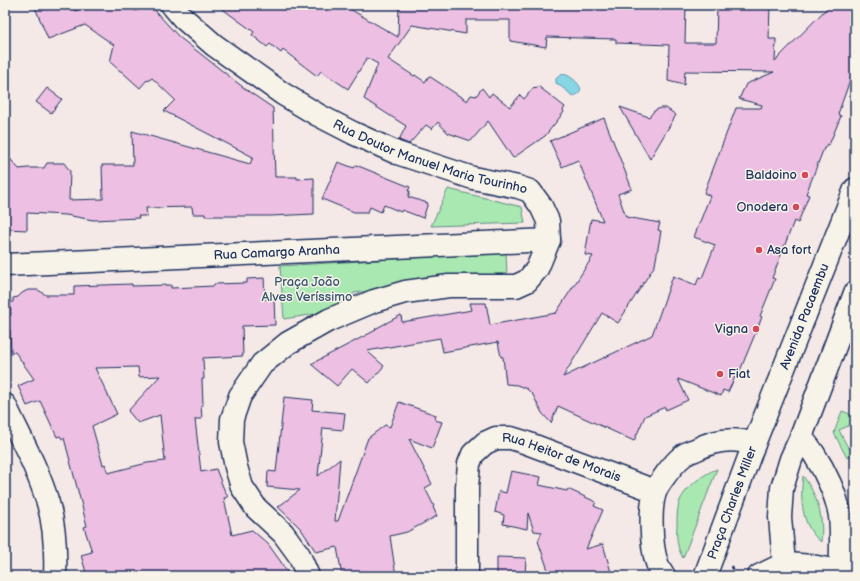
<svg xmlns="http://www.w3.org/2000/svg" width="860" height="581" font-family="'Balsamiq Sans',sans-serif">
<style>
.green{fill:#a9e8b0;stroke:#628c87}
.water{fill:#87d6e5;stroke:#5c93af}
.building{fill:#edbfe2;stroke:#1b2f5e;fill-rule:evenodd}
.lines{fill:none;stroke-linecap:round;stroke-linejoin:round}
.minor-casing{stroke:#1b2f5e;stroke-width:25}
.major-casing{stroke:#1b2f5e;stroke-width:25}
.path{stroke:#1b2f5e;stroke-width:2.5;stroke-dasharray:4 3;stroke-linecap:butt}
.minor{stroke:#f7f3e8;stroke-width:22}
.major{stroke:#f7f3e8;stroke-width:22}
.poi-dot{fill:#d1495b;stroke:#f7f3e8;stroke-width:1.5}
.labels{text-anchor:middle;dominant-baseline:central;stroke-width:3;stroke-linejoin:round;paint-order:stroke}
.street-label{font-size:13px;fill:#1b2f5e;stroke:#f7f3e8}
.poi-label{font-size:13px;fill:#1b2f5e;stroke:#f7f3e8;text-anchor:end}
.park-label{font-size:13px;fill:#37546e;stroke:#f7f3e8}
</style>
<rect width="100%" height="100%" fill="#f5e9e7"/>
<filter id="ink" filterUnits="userSpaceOnUse"><feTurbulence type="fractalNoise" baseFrequency=".025" numOctaves="2"/><feDisplacementMap in="SourceGraphic" scale="8" xChannelSelector="R" yChannelSelector="G"/><feConvolveMatrix kernelMatrix="1 2 1 2 8 2 1 2 1" color-interpolation-filters="sRGB"/></filter>
<g filter="url(#ink)">
<path class="green" d="M448,189L522,207L525,223L431,226Z
M506,252L507,275L448,280L354,293L341,310L284,319L280,266Z
M842,411L855,416V423L839,430L846,444L853,454L847,458L834,433Z
M717,469L683,558C677,548 676,536 677,525C677,518 677,510 679,503C684,488 703,474 717,469Z
M803,476C818,496 824,518 821,542C801,526 800,499 803,476Z"/>
<path class="water" d="M564,74C574,77 591,93 572,96L567,91L556,83V79C558,76 561,75 564,74Z"/>
<path class="building" d="M34,5H72L75,11L90,5H133L135,11L152,5L157,13L179,37L248,91L273,108L275,177H297V179L314,178V214L271,216H205V214H193L192,207L146,208L147,216H138L139,218L93,220L66,215L27,213V230L6,229L7,207L5,206V153L19,169L28,168H44L47,163H64L70,171L69,200L103,199L102,165H133L132,131L250,164L253,157L164,111L175,100L152,78L148,81L147,80L140,88L121,71H120L110,62L114,45L85,25L48,39Z
M217,5H343L398,37L399,5H686L685,43H716L717,5H770L769,39H776L775,61L830,5H845L855,9V66L838,114L841,116L829,145L827,144L825,148H824L806,194L809,195L798,223L794,221L772,278L775,279L760,316L762,317L737,378L735,377L728,392L723,390L721,396L678,379L688,400L666,410L665,407L645,416L634,441L558,406L551,423L542,413L533,395L527,389L517,385L506,384L503,357H501L498,342L443,352L440,338L367,351L384,366L369,383L352,369L337,386L311,364L376,330L375,329L401,315L402,322L472,310L470,303H486L490,325L556,313L593,256L585,255L591,219L603,221L578,160L562,167L550,141L604,118L632,189L618,194L626,217L660,223L658,230L661,231L655,265L618,323L602,313L563,377L652,335L673,276L696,285L699,277L702,278L715,245L694,237L710,196L704,193L736,108H761L762,105L739,99L746,84L774,72L685,71L684,85L668,81L669,45L616,43V39L547,37L546,47L510,41V20H466V34L412,25L388,59L414,76L415,75L425,82L429,76L467,101L471,95L476,96L482,88L489,97L492,93L510,107L520,95L524,99L534,87L536,89L538,86L565,107L563,110L564,112L545,136L513,158L488,121L471,141L448,133L438,122L432,129L426,125L409,144L399,140L406,126L364,99L378,64L367,58L348,89L321,71L317,76L283,50L281,53L270,44L267,47L252,35L254,32Z
M47,88L62,99L51,113L36,102Z
M620,107L649,117L654,111L660,108H666L676,115L650,159Z
M338,162L354,168L356,165L410,187L408,191H410L408,197L428,203L423,218L402,210L401,212L384,205L381,212L370,207L368,212H354L322,199Z
M264,278L265,299L274,298L275,325L242,326L243,356L203,358L204,379H202L203,405H201L202,419H195L201,472L216,469L223,487L228,497L224,498L232,535L252,530L268,544L281,562L289,576H87L81,555L92,552L84,527L87,526L83,511V510L64,438L62,439L60,436L57,437L40,401L27,406L18,386L34,379L15,352H11L10,330H6L5,318L11,315L10,302H13V298L18,297L22,293L28,290H38L46,295H74V286L132,284V286L171,285V288L214,286V284L247,283V279ZM138,367L139,377L160,376L128,411L138,423L160,415L165,461L147,463L108,473L105,464L103,465L92,426L117,414L95,368Z
M284,397L313,400L312,410L345,413L343,430L323,428L318,476L340,459L335,521H338L368,438L385,425L390,427L399,402L436,415L435,420L442,422L432,448L409,439L432,484L425,488L434,506L433,507L437,516L407,532L390,536L396,576H342L337,547L316,552L301,529L293,521L278,507L300,490L267,487L268,471L276,472Z
M511,471L541,477L539,485L567,491L568,489L596,502L594,506L603,510L586,549L603,544L612,576H550L538,541L542,532L534,531L528,513L527,529L503,524L504,515L495,512L499,491L506,493Z
M497,557L526,558L525,576H497Z"/>
<g class="lines">
<defs>
<g id="minor">
<path id="s1" d="M172,5L183,18L214,45L283,94L318,115L353,133L397,153L473,178L518,187L530,191L541,206L548,221L549,240L537,269L527,281L516,286H449L405,292L374,301L329,320L288,343L262,364L240,396L232,419L231,442L236,467L242,487L256,508L283,533L299,555L308,576"/>
<path id="s2" d="M5,265L549,240"/>
<path d="M5,405C20,437 38,469 48,503C55,527 56,551 55,576"/>
<path d="M801,437C805,442 810,448 814,454C825,471 837,496 840,516C842,535 841,554 840,572"/>
<path d="M784,564C806,565 829,567 849,576"/>
<path id="s3" d="M467,576V487L469,464L473,454L485,443L496,438H511L524,442L655,491"/>
<path d="M664,576C662,572 658,567 657,563C651,547 649,506 656,490C657,487 660,483 662,480C668,471 675,462 684,455C687,453 691,451 695,450C714,440 733,437 754,444"/>
</g>
<g id="major">
<path id="s4" d="M705,576L754,444L855,189"/>
<path d="M759,576L784,564"/>
<path d="M789,576L784,564L780,517L782,488L791,459L801,437L855,293"/>
</g>
</defs>
<use href="#minor" class="minor-casing"/>
<use href="#major" class="major-casing"/>
<path class="path" d="M731,566L732,569V576"/>
<use href="#minor" class="minor"/>
<use href="#major" class="major"/>
</g>
</g>
<g class="poi-dot">
<circle cx="805" cy="175" r="4"/>
<circle cx="796" cy="207" r="4"/>
<circle cx="759" cy="250" r="4"/>
<circle cx="756" cy="329" r="4"/>
<circle cx="720" cy="374" r="4"/>
</g>
<g class="labels">
<g class="street-label">
<text stroke="none"><textPath href="#s1" startOffset="304">Rua Doutor Manuel Maria Tourinho</textPath></text>
<text stroke="none"><textPath href="#s2" startOffset="272">Rua Camargo Aranha</textPath></text>
<text stroke="none"><textPath href="#s4" startOffset="278">Avenida Pacaembu</textPath></text>
<text stroke="none"><textPath href="#s3" startOffset="220">Rua Heitor de Morais</textPath></text>
<text stroke="none"><textPath href="#s4" startOffset="78">Praça Charles Miller</textPath></text>
</g>
<g class="poi-label">
<text x="797" y="175">Baldoino</text>
<text x="788" y="207">Onodera</text>
<text x="767" y="250" text-anchor="start">Asa fort</text>
<text x="748" y="329">Vigna</text>
<text x="728" y="374" text-anchor="start">Fiat</text>
</g>
<g class="park-label">
<text x="307" y="282">Praça João<tspan x="307" dy="15">Alves Veríssimo</tspan></text>
</g>
</g>
<rect width="860" height="581" fill="none" stroke="#f7f3e8" stroke-width="20"/>
<rect x="10" y="10" width="840" height="561" fill="none" stroke="#1b2f5e" stroke-width="1.5" filter="url(#ink)"/>
</svg>
